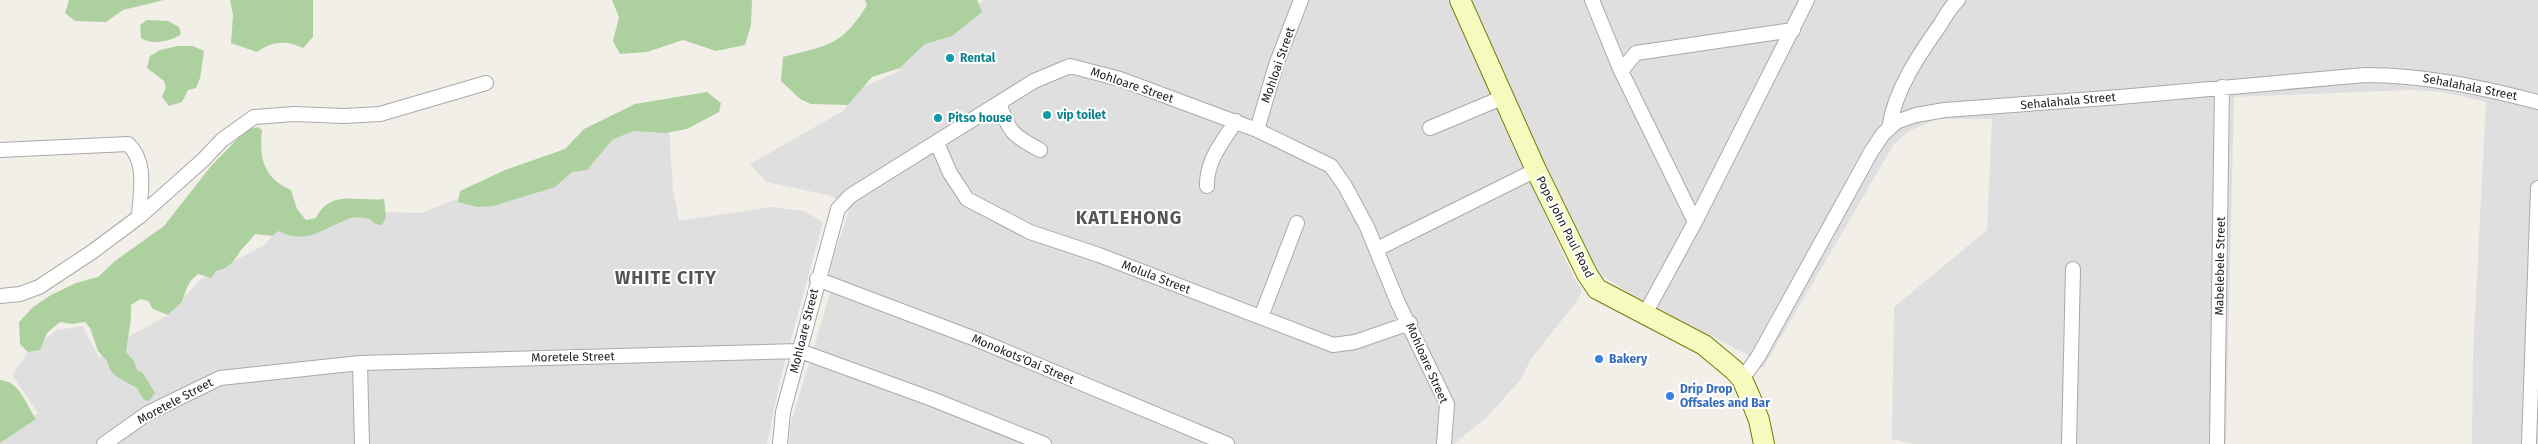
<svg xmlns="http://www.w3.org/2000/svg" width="2538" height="444" font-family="'Fira Sans',sans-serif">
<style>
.residential{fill:#e0dfdf}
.forest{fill:#add19e}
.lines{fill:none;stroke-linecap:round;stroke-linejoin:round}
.street-casing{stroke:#a9a9a9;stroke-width:16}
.secondary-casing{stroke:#707d05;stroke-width:22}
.street{stroke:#fff;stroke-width:14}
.secondary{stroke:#f7fabf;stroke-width:20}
.culture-dot{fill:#0f9aa8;stroke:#fff;stroke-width:2}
.shop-dot{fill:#3f7fe0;stroke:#fff;stroke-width:2}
.labels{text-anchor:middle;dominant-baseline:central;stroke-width:4;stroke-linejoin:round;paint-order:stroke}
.culture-label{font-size:12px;font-weight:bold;fill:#0d838f;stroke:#fff;text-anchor:start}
.street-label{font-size:12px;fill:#222;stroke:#fff}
.shop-label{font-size:12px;font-weight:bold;fill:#366cbe;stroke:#fff;text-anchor:start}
.district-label{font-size:18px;font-weight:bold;letter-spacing:1px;fill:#555;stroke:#fff}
</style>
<rect width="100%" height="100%" fill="#f2efe9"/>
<path class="residential" d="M984,0H1448L1574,278L1582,290L1578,300L1531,359L1521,379L1486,418L1454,444H789L790,426L830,294L829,270L849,211L832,196L766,182L750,164L843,111L861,88L895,73L942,28Z
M1469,0H2538V444H2472L2473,353L2486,102L2442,92L2411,90L2234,97L2226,444H1914L1892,439L1894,307L1987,230L1992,119H1937L1909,131L1894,144L1763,368L1746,354L1624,290L1591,268Z
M668,112L673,190L679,221L770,207L804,211L823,222L780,380L767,444H0V438L38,413L12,375L28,352L57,330L83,326L99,358L128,337L168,315L201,279L264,245L278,231L377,212L422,213Z"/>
<path class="forest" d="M69,0H164L123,10L106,22L75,21L65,13Z
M230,0H313V37L303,48C285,40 273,41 257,52L231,43L233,15Z
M612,0H752L751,25L745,45L716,51L683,40L647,52L620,54L613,41L619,17Z
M865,0H977L982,12L952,36L925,44L900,68L872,77L848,105L811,104L800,99L781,81L783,57C828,45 841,47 867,5Z
M147,20L168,21L179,27L181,34C171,42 151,45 141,38L140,25Z
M178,46H193L204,51L200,78L196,88L188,90L182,102L169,106L162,97L166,87L164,81L147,68L150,56L160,50Z
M707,92L721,103L719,112L687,129L665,133L633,131L612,140L587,170L572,172L555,187L493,206L478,207L458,202L460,191L505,170L565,149L584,129L635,104Z
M258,127L262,130C259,157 263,178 291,190L297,209L306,220L316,218C331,189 356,202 384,199L386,217L382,225L375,224L370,219C365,218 356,216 351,218C324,227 309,246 278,231L273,236L255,234C251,240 245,245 241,250C234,261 230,268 216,271L211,278L198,274C188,282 187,287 183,299C181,304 173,310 168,315L153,309L148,301L140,299L131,305C132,321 128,335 126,352L134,361L137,370L143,373L155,393L149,401L144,400L137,388L117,377L110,370L107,361L98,351L90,328L85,322L72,324L60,322L47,333L40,350L28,352L20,344L19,322L33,307L51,295L76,283L98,277L115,261L164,226L211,166L246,130Z
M0,380C20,381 26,405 36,419L0,443Z"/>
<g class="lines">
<defs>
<path id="street" d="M1592,0L1621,71L1695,222
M1621,71L1636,53L1793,30
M999,103C1009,132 1013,136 1040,150
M1430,128L1504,97
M1889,128C1895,90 1918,56 1940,25C1945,17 1950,7 1958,0
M1257,130L1276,65L1301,0
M937,143L950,173L967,199L1030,232L1099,255L1333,345L1355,342L1410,323
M0,150L128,144C148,162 140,194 139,217
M1207,186C1206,161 1223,141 1236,121
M1377,249L1536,170
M817,279L978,340L1227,444
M0,296L20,294L39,287L92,252L139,217L203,160L222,140L254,117L294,114L344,116L380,114L486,83
M1645,314L1695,222L1807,0
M1261,317L1297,223
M360,363L362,444
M1742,379L1758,357L1871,152L1883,134L1896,122L1916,115L1945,110L2120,97L2365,75C2425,75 2480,87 2538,102
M104,444L148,413L220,378L360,363L800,351L932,399L1044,444
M780,444L783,412L838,209L850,196L1034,81L1070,66L1120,79L1257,130L1331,166L1345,186L1367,227L1398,303L1447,404L1444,444
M2069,444L2073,269
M2217,444L2222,87
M2529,444L2538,188"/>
<path id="secondary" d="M1460,0L1536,170L1587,274L1597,289L1704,345L1734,370L1742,379L1750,397L1759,420L1764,444"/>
</defs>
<use href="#street" class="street-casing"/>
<use href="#secondary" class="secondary-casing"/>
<use href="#street" class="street"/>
<use href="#secondary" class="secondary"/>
</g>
<g class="culture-dot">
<circle cx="950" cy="58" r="5"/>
<circle cx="1047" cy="115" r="5"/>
<circle cx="938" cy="118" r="5"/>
</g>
<g class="shop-dot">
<circle cx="1599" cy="359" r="5"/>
<circle cx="1670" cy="396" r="5"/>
</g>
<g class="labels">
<g class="culture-label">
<text x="960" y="58">Rental</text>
<text x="1057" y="115">vip toilet</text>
<text x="948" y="118">Pitso house</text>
</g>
<g class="street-label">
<text transform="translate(1278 65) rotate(-71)">Mohloai Street</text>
<text transform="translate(1132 85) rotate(19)">Mohloare Street</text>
<text transform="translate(2470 87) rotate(11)">Sehalahala Street</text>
<text transform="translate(2068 101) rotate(-5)">Sehalahala Street</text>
<text transform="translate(1565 227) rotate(63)">Pope John Paul Road</text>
<text transform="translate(2220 266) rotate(-89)">Mabelebele Street</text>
<text transform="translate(1156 277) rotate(21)">Molula Street</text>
<text transform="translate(804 331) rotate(-76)">Mohloare Street</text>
<text transform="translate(573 357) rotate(-1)">Moretele Street</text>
<text transform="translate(1023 359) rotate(23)">Monokots'Oai Street</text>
<text transform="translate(1427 363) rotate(66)">Mohloare Street</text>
<text transform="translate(175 401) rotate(-28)">Moretele Street</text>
</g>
<g class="shop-label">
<text x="1609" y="359">Bakery</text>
<text x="1680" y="389">Drip Drop<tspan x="1680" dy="14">Offsales and Bar</tspan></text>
</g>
<g class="district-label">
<text x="1129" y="218">KATLEHONG</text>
<text x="666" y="278">WHITE CITY</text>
</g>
</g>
</svg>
